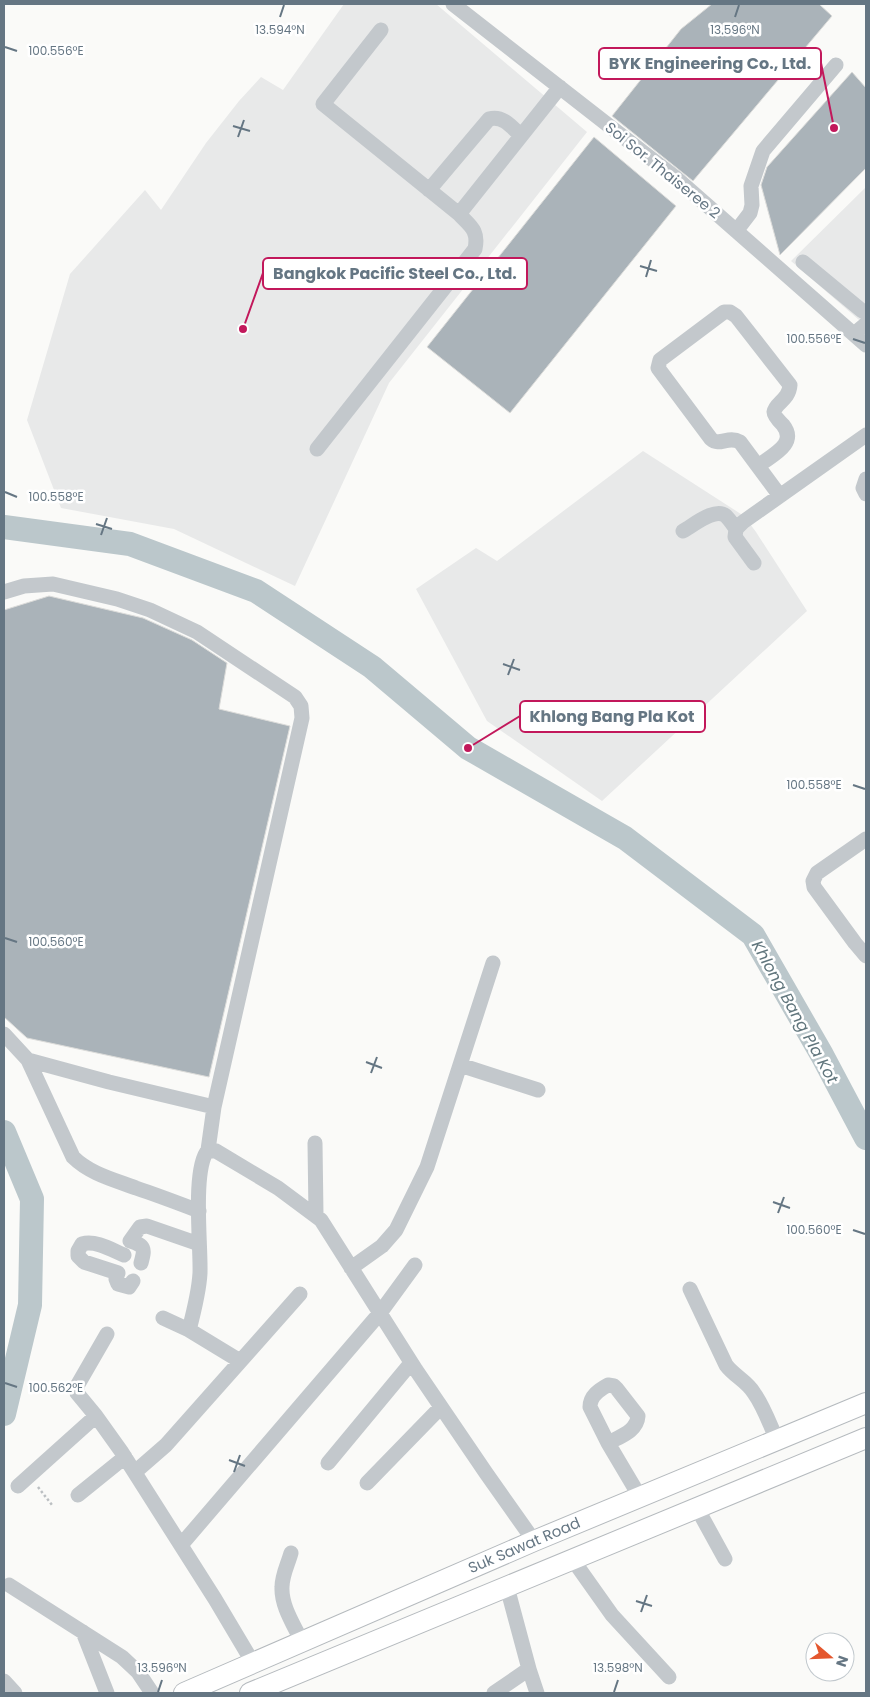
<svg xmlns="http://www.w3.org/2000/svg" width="870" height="1697" font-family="Poppins,sans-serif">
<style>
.built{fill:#e8e9e9}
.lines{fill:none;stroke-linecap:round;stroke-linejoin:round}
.river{stroke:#bbc7cb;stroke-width:24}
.building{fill:#aab3b9;stroke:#dcdcda}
.major-casing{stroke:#b5babe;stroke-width:22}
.path{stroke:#bbbfc2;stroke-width:2.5;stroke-dasharray:2.5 2.5;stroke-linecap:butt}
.minor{stroke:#c3c8cc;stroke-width:15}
.major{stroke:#fff;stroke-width:20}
.ticks{fill:none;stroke:#657683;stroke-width:2}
.labels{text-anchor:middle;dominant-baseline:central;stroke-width:5;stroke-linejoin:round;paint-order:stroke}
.street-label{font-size:15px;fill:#657683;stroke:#fff}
.water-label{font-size:16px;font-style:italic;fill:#60757c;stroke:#fff}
.ticks-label{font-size:12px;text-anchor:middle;fill:#657683;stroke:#fff;stroke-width:5;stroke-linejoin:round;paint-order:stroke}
.leader{fill:none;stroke:#c2185b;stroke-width:2}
.callout-dot{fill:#c2185b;stroke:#fff;stroke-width:2}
.callout{fill:#fff;stroke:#c2185b;stroke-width:2}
.callout-label{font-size:16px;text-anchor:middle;font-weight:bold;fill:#657683}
</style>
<rect width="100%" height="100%" fill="#fafaf8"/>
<path class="built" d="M344,4H436L587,132L389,383L295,586L174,529L61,508L27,420L70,274L145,190L161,210L206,143L239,101L261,77L283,90Z
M866,187V326L791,261Z
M643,451L744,516L756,532L807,611L602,801L487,721L416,589L476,548L497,561Z"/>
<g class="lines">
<path class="river" d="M4,527L130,544L256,591L372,667L468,748L625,838L753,935L822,1055L866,1138
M4,1132L32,1199L30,1305L4,1414"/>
</g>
<path class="building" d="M712,4H819L832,16L693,181L612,116L681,29Z
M852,72L866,88V168L780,255L761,185L767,167Z
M594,137L676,206L510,413L427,347Z
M49,596L143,618L192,640L227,663L219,709L290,726L209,1077L27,1038L4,1017V610Z"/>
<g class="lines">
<defs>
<path id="major" d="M184,1693L534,1541L866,1403
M250,1693L866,1438"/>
</defs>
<use href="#major" class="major-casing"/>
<path class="path" d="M38,1487L52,1505"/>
<path class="minor" d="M453,4L676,178L866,345
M381,30L323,104L459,214
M429,190L489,119C503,115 512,127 521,136
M737,230L750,213L752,205L751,186L763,151L836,65
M803,262L861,310L866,313
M854,334L866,324
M317,449L475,249C479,230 470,226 459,214L560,87
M758,466C772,455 798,444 783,425C780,422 774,416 774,412C775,403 789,400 790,385L736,316L730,312H724L660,360L658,368L711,439C720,447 728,435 740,442L780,496
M866,479L863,488L866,494
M683,531C694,525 715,507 726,516C730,520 733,525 736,529
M754,563L735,537L736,529L743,522L866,435
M4,592L24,586L53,584L117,599L150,610L197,632L295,697L301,706L302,718L214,1107L208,1150
M866,839L817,873L813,881L814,887L855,943L866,956
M4,1034L28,1060L109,1082L214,1107
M28,1060L73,1157C90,1174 115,1180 136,1188C157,1195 178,1203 199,1211
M460,1065L538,1090
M315,1143L316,1215
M124,1255C112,1250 96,1240 82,1244L78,1251V1256L84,1262L118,1273L116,1279L118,1284L129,1287L133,1281
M141,1263C145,1248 145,1246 130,1241L140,1227L147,1226L199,1244
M351,1268L382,1246L396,1230L427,1167L493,963
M690,1289L726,1365C734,1376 747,1381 754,1393C764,1407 770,1425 777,1440
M163,1318L189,1330L240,1361
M189,1330C194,1311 199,1292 200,1273C201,1246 192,1169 208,1150L216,1151L278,1188L321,1220L416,1370L486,1473L534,1541
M107,1334L77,1386V1393L96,1416L121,1451L215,1599L253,1663
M608,1443C621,1436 637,1431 638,1416L617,1389L614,1386L608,1385C599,1390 590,1396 590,1407L608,1443L640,1497
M328,1463L411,1363
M135,1472L166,1445L300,1294
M367,1483L441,1407
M18,1486L96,1416
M78,1495L125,1457
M697,1508L725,1559
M181,1545L380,1313L415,1265
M291,1553C288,1564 282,1575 282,1587C281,1606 294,1625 302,1642
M573,1560L612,1615L669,1677
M9,1585L122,1657L138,1672L152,1693
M507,1587L529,1669L537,1693
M83,1632L107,1693
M4,1681L15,1693
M494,1693L529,1669"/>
<use href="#major" class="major"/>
</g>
<path class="ticks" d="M280,17L284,5M735,17L739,5M5,47L17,51M233,126L250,131M238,137L244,120M640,266L657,271M646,277L651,260M853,339L865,343M5,492L17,497M96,524L112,529M101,535L107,518M503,664L520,670M508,675L514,659M853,785L865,789M5,938L17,942M366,1062L382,1068M371,1073L377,1057M773,1202L790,1208M778,1213L784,1197M853,1230L865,1234M5,1383L17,1387M229,1460L245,1466M234,1472L240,1455M636,1601L652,1606M641,1612L647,1595M158,1692L162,1680M614,1692L618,1680"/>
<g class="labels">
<g class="street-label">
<text transform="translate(663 170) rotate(39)">Soi Sor. Thaiseree 2</text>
<text transform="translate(524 1545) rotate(-23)">Suk Sawat Road</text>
</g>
<g class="water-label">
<text transform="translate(795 1012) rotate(61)">Khlong Bang Pla Kot</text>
</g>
</g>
<g class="ticks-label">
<text x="280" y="34">13.594°N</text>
<text x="735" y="34">13.596°N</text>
<text x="56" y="55">100.556°E</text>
<text x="814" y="343">100.556°E</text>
<text x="56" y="501">100.558°E</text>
<text x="814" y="789">100.558°E</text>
<text x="56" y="946">100.560°E</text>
<text x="814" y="1234">100.560°E</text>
<text x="56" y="1392">100.562°E</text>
<text x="162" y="1672">13.596°N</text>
<text x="618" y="1672">13.598°N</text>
</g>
<path class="leader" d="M834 128L821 63M243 329L263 273M468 748L520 716"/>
<g class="callout-dot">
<circle cx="834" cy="128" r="5"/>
<circle cx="243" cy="329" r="5"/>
<circle cx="468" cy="748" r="5"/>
</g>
<g class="callout">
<rect x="599" y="48" width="222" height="31" rx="5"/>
<rect x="263" y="258" width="264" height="31" rx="5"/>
<rect x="520" y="701" width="185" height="31" rx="5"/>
</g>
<g class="callout-label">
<text x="710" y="69">BYK Engineering Co., Ltd.</text>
<text x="395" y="279">Bangkok Pacific Steel Co., Ltd.</text>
<text x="612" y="722">Khlong Bang Pla Kot</text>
</g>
<rect width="870" height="1697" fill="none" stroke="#657683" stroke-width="10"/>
<g transform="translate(830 1657) rotate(109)"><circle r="24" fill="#ffffff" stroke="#c1c8cd"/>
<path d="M0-4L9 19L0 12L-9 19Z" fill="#e4572e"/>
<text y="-8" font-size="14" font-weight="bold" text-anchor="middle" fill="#657683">N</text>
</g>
</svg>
